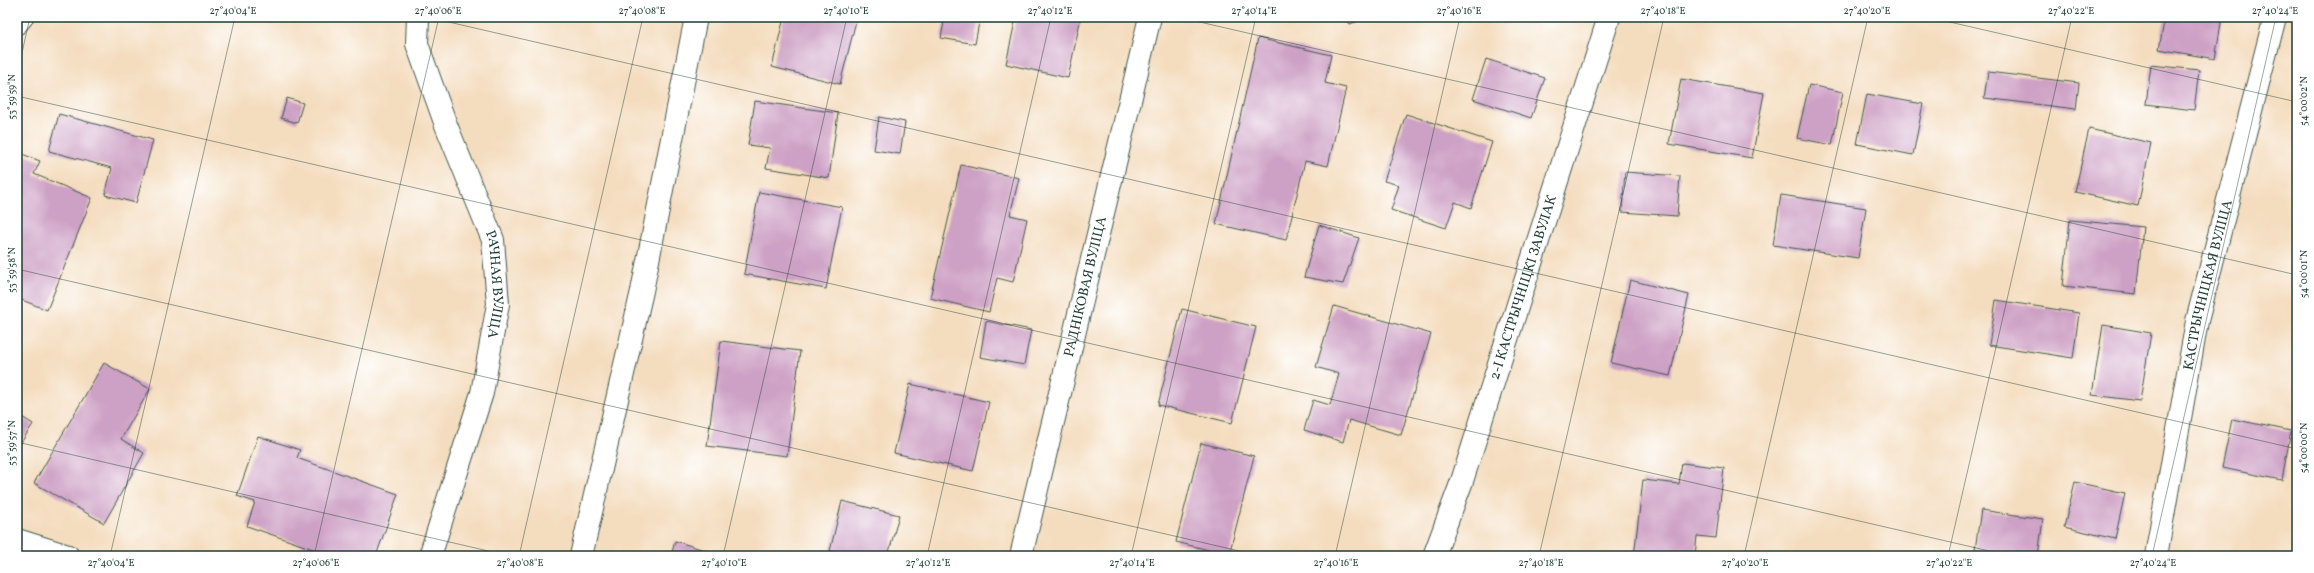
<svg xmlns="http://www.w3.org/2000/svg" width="2314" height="573" font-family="Vollkorn,serif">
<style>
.building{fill:#cda0c5}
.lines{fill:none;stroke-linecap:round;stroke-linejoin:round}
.minor-casing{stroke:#3f5549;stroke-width:24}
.minor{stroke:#fff;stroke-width:22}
.ticks{fill:none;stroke:#1f3d34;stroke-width:1;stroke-opacity:0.45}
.labels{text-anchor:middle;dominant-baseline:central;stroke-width:3;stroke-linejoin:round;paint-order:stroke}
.street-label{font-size:14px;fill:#1f3d34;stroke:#fff}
.neatline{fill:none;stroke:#1f3d34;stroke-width:1.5}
.ticks-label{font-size:10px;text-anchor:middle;fill:#1f3d34}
</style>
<rect width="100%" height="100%" fill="#fff"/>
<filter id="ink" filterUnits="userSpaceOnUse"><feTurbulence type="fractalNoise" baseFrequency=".025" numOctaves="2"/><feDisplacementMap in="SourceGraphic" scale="8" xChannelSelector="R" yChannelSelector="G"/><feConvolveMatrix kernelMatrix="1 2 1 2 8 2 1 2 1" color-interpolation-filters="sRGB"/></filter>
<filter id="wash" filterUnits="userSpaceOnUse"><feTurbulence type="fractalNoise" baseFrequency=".012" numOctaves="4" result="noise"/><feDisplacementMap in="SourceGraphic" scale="16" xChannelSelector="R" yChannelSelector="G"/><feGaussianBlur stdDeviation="0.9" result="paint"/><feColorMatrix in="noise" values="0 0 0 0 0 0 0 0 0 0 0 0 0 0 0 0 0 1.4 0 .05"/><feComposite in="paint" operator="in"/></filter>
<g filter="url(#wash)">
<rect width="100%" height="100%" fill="#f4ddbf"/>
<g id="blocks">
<path class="building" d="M784,17H857L840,84L772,67Z
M945,17H980L975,44L941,38Z
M1016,17H1081L1068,78L1006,64Z
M1343,17H1368L1350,24Z
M2165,17H2222L2215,59L2159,49Z
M1258,38L1331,55L1325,83L1346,88L1328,166L1305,161L1286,240L1216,224Z
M1486,59L1545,78L1531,118L1473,99Z
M2151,65L2199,70L2194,110L2146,104Z
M1988,72L2079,83L2076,109L1984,98Z
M1681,79L1764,93L1752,158L1669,144Z
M1809,85L1843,92L1832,145L1797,138Z
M1867,94L1923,104L1913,155L1857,144Z
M287,98L303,103L297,123L281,118Z
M755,101L838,113L829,178L766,168L770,148L748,145Z
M59,114L153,140L136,203L105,195L112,168L49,151Z
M1406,114L1492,142L1471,208L1455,202L1446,228L1391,210L1399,185L1384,181Z
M879,117L905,122L900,154L874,150Z
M2089,129L2151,143L2138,206L2075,192Z
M17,152L40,161L34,174L92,198L47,310L17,298Z
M961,165L1019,178L1010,215L1027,219L1013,282L997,278L989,312L930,298Z
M1625,172L1680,176L1677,216L1622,212Z
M759,192L842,207L826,289L744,274Z
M1781,195L1866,208L1858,258L1773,245Z
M2070,220L2143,227L2136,294L2063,286Z
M1319,225L1359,238L1343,284L1304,277Z
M1630,280L1689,295L1670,376L1611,363Z
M1996,300L2079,313L2073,358L1989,345Z
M1334,306L1431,334L1401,435L1349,420L1343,442L1304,430L1313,400L1330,405L1339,374L1316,367Z
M1182,309L1256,327L1232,423L1158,405Z
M986,321L1031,330L1024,365L980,357Z
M2103,325L2151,333L2140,401L2092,395Z
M721,341L800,351L787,456L707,446Z
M104,363L150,389L121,439L144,453L104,523L34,483Z
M910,384L989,402L973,471L894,453Z
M17,414L33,424L17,449Z
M2232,419L2291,431L2282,480L2222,468Z
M258,436L300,450L297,458L398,494L376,556H333L247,526L255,502L237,496Z
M1201,443L1254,456L1229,555L1176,542Z
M1682,463L1724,468L1716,538L1697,536L1695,556H1634L1643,480L1679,484Z
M2075,482L2125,493L2115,539L2064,527Z
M842,501L899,515L888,556H851L830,551Z
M1981,510L2043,519L2038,556H1974Z
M675,541L724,556H671Z"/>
</g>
</g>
<g filter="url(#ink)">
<use href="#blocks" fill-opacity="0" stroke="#3f5549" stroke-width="1"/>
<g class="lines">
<defs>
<g id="minor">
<path id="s1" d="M418,17L417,44L446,125L493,240L498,304L482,393L430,556"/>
<path d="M17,23L22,17"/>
<path d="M17,540L68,556"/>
<path d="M581,556L642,291L696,17"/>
<path id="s2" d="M1021,556L1150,17"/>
<path id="s3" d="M1434,556L1462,481L1609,17"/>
<path id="s4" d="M2156,556L2197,321L2275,17"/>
</g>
</defs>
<use href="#minor" class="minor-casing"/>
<use href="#minor" class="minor"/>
</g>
</g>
<path class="ticks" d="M427,17L2297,449M1178,17L2297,275M1928,17L2297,102M17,75L30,17M17,96L2011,556M17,269L1261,556M17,442L510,556M110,556L235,17M314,556L439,17M519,556L643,17M723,556L847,17M927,556L1051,17M1131,556L1256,17M1335,556L1460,17M1539,556L1664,17M1744,556L1868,17M1948,556L2072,17M2152,556L2276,17"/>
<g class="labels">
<g class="street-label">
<text stroke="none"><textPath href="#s1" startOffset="282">РАЧНАЯ ВУЛІЦА</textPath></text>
<text stroke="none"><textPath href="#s4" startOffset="276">КАСТРЫЧНІЦКАЯ ВУЛІЦА</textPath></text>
<text stroke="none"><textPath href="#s2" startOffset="277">РАДНІКОВАЯ ВУЛІЦА</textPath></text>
<text stroke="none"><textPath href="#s3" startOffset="283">2-І КАСТРЫЧНІЦКІ ЗАВУЛАК</textPath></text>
</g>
</g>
<rect width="2314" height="573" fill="none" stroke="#fff" stroke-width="44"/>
<rect x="22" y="22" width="2270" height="529" class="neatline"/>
<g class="ticks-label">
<text x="233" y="14">27°40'04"E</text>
<text x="438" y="14">27°40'06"E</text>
<text x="642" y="14">27°40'08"E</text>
<text x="846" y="14">27°40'10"E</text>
<text x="1050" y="14">27°40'12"E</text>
<text x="1254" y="14">27°40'14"E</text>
<text x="1459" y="14">27°40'16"E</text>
<text x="1663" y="14">27°40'18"E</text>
<text x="1867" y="14">27°40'20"E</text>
<text x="2071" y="14">27°40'22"E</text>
<text x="2275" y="14">27°40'24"E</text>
<text transform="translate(11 97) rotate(-90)" y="4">53°59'59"N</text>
<text transform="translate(2303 101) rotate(-90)" y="4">54°00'02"N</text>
<text transform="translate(11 270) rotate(-90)" y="4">53°59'58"N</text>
<text transform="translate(2303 274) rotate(-90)" y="4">54°00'01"N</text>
<text transform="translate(11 443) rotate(-90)" y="4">53°59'57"N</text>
<text transform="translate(2303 448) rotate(-90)" y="4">54°00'00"N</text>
<text x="111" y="566">27°40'04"E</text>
<text x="316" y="566">27°40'06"E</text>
<text x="520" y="566">27°40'08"E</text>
<text x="724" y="566">27°40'10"E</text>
<text x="928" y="566">27°40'12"E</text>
<text x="1132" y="566">27°40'14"E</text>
<text x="1336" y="566">27°40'16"E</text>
<text x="1541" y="566">27°40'18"E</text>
<text x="1745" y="566">27°40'20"E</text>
<text x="1949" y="566">27°40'22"E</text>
<text x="2153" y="566">27°40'24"E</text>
</g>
</svg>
